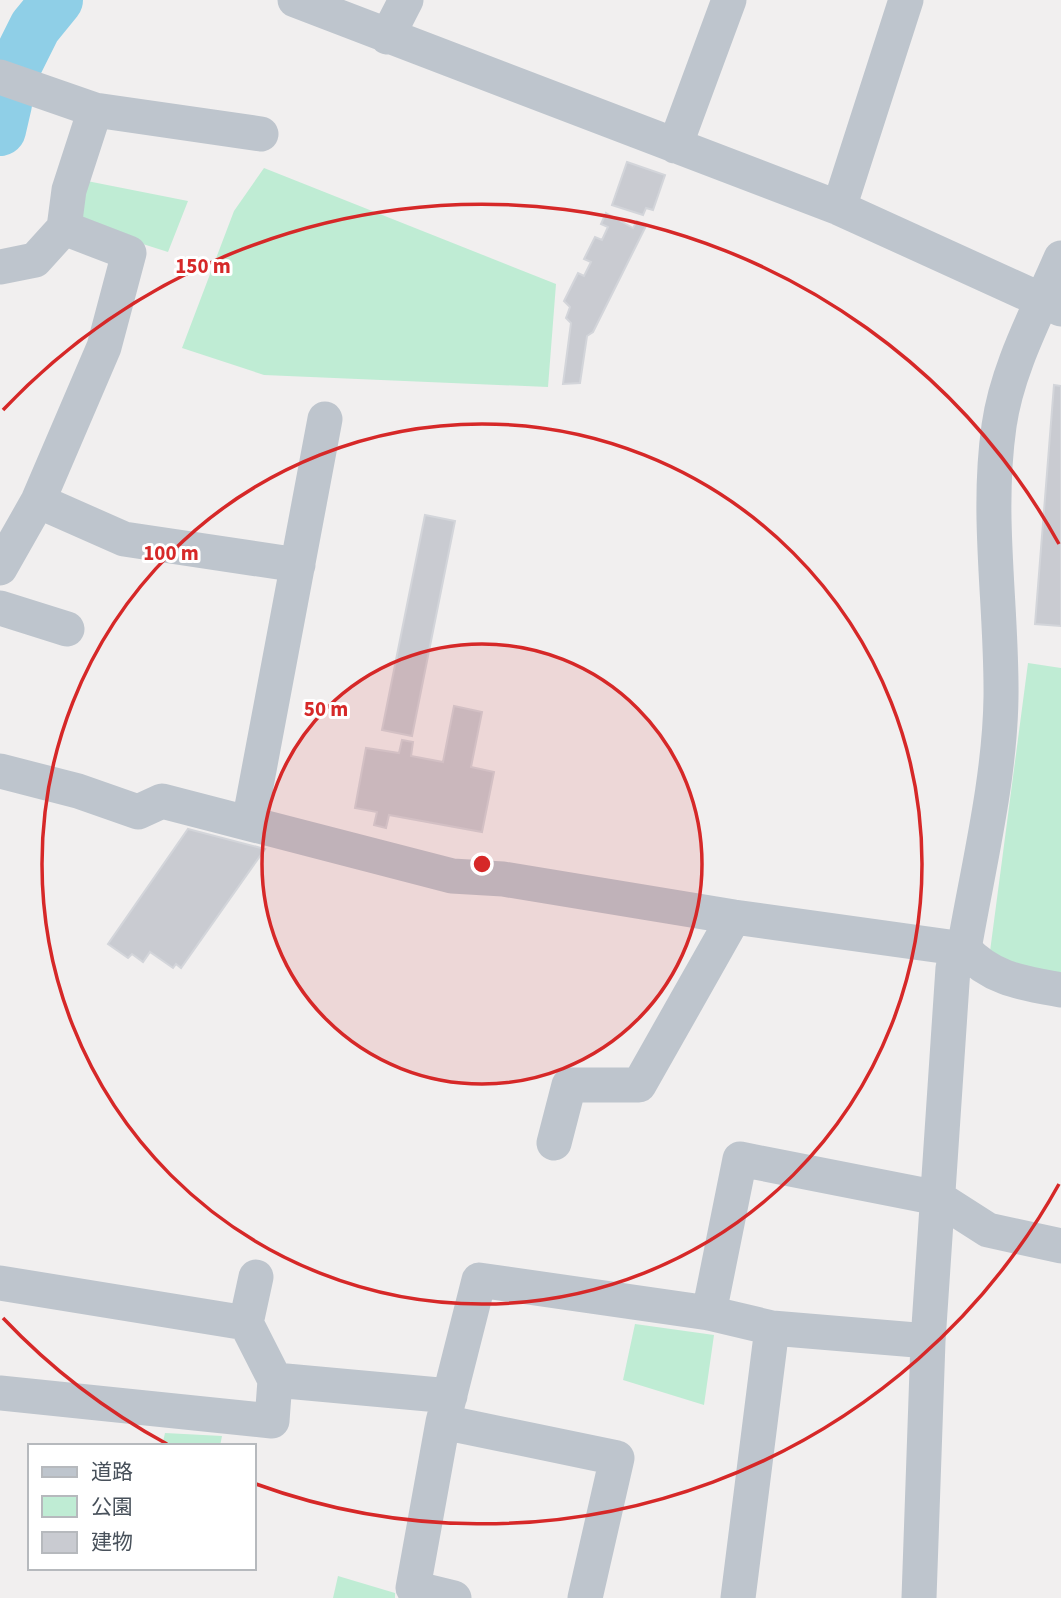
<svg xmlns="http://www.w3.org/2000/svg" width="1061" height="1598" font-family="'Source Sans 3','Noto Sans JP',sans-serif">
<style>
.green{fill:#bfecd4}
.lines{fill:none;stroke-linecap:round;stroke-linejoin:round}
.river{stroke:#8fcfe7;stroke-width:52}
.building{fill:#c9cbd1;stroke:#d3d5da;stroke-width:2}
.minor{stroke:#bec5cd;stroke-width:35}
.ring{fill:none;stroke:#d62828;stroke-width:3.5}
.centre{fill:#d62828;stroke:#fff;stroke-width:3.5}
.ring-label{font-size:21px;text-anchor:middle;font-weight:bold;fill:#d62828;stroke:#fff;stroke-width:6;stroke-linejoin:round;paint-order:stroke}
</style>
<rect width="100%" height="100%" fill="#f1efef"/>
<path class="green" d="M264,168L556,284L548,387L264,375L182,348L234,211Z
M87,181L188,201L168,252L83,225L73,209Z
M1028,663L1061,668V981L989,959Z
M635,1324L714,1335L704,1405L623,1380Z
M165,1433L222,1436L220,1446H162Z
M338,1576L395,1593V1598H333Z"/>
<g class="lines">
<path class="river" d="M13,71L35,27L57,0
M0,130L6,104"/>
</g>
<path class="building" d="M627,162L665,175L653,210L646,208L643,215L612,205Z
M606,213L633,228L637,221L646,226L593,332L587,336L580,383L563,384L571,323L566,318L570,307L564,301L578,273L584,276L591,262L584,259L595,237L602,240L608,227L601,224Z
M1054,385L1061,386V626L1035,624Z
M425,515L455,521L412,736L382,730Z
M454,706L482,712L471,767L494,772L482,832L389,815L386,828L374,825L377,812L355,808L366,748L399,753L402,740L413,742L411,756L443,762Z
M188,829L265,849L181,968L176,964L173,968L150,952L143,962L132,954L128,958L108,944Z"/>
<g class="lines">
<path class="minor" d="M295,0L839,208L1061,309
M387,37L406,0
M0,77L95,110L261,134
M675,146L729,0
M839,208L906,0
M64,228L129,253L104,347L38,501L124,539L298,565
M0,267L35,260L64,228L69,190L95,110
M0,568L38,501
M0,608L67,629
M0,771L78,791L138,812L162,801L452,876L503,879L734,917L964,949C991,979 1022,983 1061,990
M249,823L325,419
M554,1143L569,1085H639L734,917
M0,1283L246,1323
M709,1313L740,1159L938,1198L988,1230L1061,1246
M275,1380L450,1396
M0,1393L272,1421L275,1380L246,1323L256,1277
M443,1422L413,1588L454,1598
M585,1598L617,1458L443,1422L479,1280L709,1313L772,1328L928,1341
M738,1598L772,1328
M919,1598L928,1341L953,968L964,949C978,868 1000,779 1001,697C1002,606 986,517 999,426C1007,368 1038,312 1061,258"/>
</g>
<circle cx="482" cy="864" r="220" fill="#d62828" fill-opacity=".12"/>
<g class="ring">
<circle cx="482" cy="864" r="220"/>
<circle cx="482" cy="864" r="440"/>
<path d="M1059 1184A660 660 0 0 1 256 1484M167 1444A660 660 0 0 1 3 1318M3 410A660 660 0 0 1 1059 544"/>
</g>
<circle cx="482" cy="864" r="10" class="centre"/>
<g class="ring-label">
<text x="203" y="273">150 m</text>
<text x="171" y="560">100 m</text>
<text x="326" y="716">50 m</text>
</g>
<rect x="28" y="1444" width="228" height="126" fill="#ffffff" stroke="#b6b9bd" stroke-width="2"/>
<rect x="42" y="1467" width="35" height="10" fill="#bec5cd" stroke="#b6b9bd" stroke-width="2"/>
<text x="91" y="1479" font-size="21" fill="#48515b">道路</text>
<rect x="42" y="1496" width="35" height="21" fill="#bfecd4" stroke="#b6b9bd" stroke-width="2"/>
<text x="91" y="1514" font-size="21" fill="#48515b">公園</text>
<rect x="42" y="1532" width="35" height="21" fill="#c9cbd1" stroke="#b6b9bd" stroke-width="2"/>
<text x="91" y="1549" font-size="21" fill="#48515b">建物</text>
</svg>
